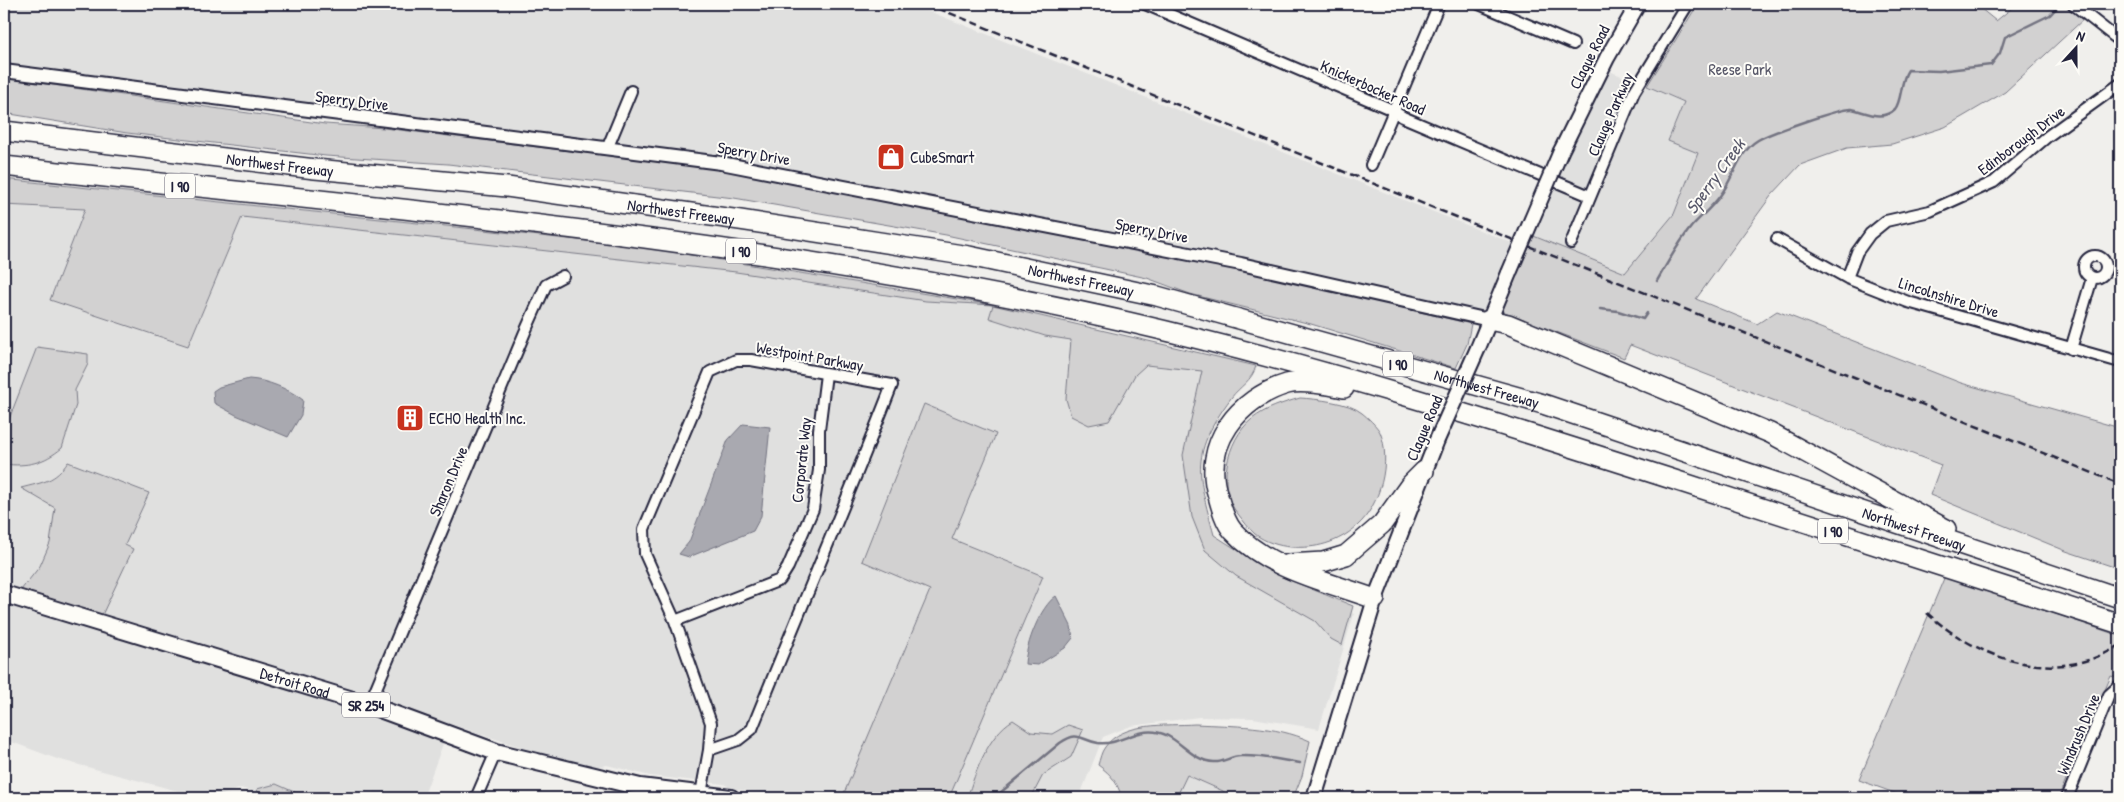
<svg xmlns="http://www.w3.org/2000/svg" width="2124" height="802" font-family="'Patrick Hand',sans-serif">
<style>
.built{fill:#e0e0df}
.green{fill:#d2d1d1;stroke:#7a7a86}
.water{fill:#a9a9b0;stroke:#737381}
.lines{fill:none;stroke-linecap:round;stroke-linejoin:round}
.stream{stroke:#737381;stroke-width:2.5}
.minor-casing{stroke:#22223b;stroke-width:14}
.tertiary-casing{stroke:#22223b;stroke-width:16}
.secondary-casing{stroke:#22223b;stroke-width:18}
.primary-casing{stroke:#22223b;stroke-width:20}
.motorway-casing{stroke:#22223b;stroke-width:22}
.minor{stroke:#fdfcf7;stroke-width:10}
.tertiary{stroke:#fdfcf7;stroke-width:12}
.secondary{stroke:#fdfcf7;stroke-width:14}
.primary{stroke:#fdfcf7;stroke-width:16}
.motorway{stroke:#fdfcf7;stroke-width:19}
.rail{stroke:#22223b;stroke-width:2.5;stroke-dasharray:8 4;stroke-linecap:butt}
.secondary-bridge-casing{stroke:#22223b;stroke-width:18;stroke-linecap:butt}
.secondary-bridge{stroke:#fdfcf7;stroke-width:14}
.labels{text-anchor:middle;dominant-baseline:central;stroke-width:4;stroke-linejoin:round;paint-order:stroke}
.shield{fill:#fdfcf7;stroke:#646373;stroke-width:1}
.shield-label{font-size:15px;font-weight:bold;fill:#22223b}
.street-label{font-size:16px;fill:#22223b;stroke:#fdfcf7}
.park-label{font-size:16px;fill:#575768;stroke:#fdfcf7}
.poi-label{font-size:16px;fill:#22223b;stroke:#fdfcf7;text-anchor:start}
.water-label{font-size:18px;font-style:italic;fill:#58586a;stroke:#fdfcf7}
</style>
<rect width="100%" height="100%" fill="#f0efec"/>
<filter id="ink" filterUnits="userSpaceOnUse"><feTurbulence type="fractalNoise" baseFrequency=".02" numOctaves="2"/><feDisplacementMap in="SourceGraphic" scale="10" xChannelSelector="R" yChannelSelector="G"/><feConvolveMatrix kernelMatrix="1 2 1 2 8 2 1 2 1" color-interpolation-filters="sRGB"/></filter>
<g filter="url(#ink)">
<path class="built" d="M4,4H911L1517,245L1487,317L732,171L293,117L294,108L4,68Z
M1607,70L1684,102L1668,141L1698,153L1674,214L1625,273L1531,235Z
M4,205L85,209L50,300L188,346L242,217L736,272L926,301L993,305L990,318L1220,368L1193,441L1203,530L1273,585L1354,614L1319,729L1253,718L1199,717L1131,726L1103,737L1079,798H949L1042,577L952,540L842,798H806L732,789L724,784L650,776L607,765L595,767L535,752L287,670L4,585Z
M4,603L176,654L444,741L423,798H374L373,791L360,793L354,798H308L276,784L257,789L259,794L241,788L214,798H204L57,759L4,739Z
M1186,775L1223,791L1229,798H1176Z"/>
<path class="green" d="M1698,4H1975L1996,21L2017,4H2100L2005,92L1945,127L1892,144L1847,148L1800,165L1771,196L1696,299L1757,324L1777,311L1961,383L2120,428V569L2066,551L1930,495L1941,465L1630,345L1624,358L1502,311L1531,235L1625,273L1674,214L1698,153L1668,141L1684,102L1647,86Z
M4,78L325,124L384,128L732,171L1235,268L1471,324L1467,344L1456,368L1311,324L1190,294L1147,278L946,235L734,198L448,164L326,156L127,133L4,113Z
M4,179L643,247L993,305L1256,366C1252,381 1240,386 1231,398C1190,454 1197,472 1214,535L1275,574L1353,606L1342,645L1331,639L1315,621L1236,576L1205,550L1192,517L1183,455L1202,371L1146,365L1135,375L1109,421L1089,425L1071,416L1066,399L1071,340L1045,336L989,318L993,305L926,301L736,272L242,217L188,346L50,300L85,209L4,205Z
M37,347L88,354V364L75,390L76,405L62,448C44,463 27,467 4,464V432Z
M1300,398C1316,399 1349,402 1362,413C1367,417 1377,426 1380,432C1392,461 1380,506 1357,526C1338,543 1315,549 1291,547C1279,546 1265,542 1255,534C1249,529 1243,520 1238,514C1216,489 1226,440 1252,419C1266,408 1283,403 1300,398Z
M924,404L996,434L952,539L1043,576L949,798H842L930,590L862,561Z
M68,462L149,493L125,545L133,549L102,615L21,590L40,566L50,543L55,508L21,488C43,482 55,482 68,462Z
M1945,576L2120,636V679L2111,676L2058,798H1908L1859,780Z
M1013,720L1031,732L1052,734L1068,725L1083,730L1071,757L1043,775L1031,798H967C976,771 988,735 1013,720Z
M1195,724C1232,726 1275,725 1310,741L1302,776L1293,798H1229L1223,791L1187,775L1176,798H1122C1117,782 1112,775 1098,765C1100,759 1101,752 1105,747C1123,721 1167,726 1195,724Z
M276,784L308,798H260L257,789Z"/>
<path class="water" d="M249,379C267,380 289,389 303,400L301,415L288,437L236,415L214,403L213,391L219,387Z
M743,424L770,427L761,516L753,531L689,557L679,554L689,542L728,440Z
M1056,596L1071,626L1073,638L1065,648L1038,665L1025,664C1026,644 1040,607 1056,596Z"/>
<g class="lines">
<path class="stream" d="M1657,281C1668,262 1678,243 1692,226C1701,216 1712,207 1720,196C1734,178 1738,152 1758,140C1770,133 1840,108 1852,109C1866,112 1882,122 1895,109C1902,101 1900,81 1908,70L1939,71L1991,65L2000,53L2005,37L2050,15L2060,4
M1600,309L1618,311L1643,319L1647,313
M994,798L1060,743C1079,730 1080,740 1098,743C1123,746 1140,722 1168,736C1183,744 1196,762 1214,762C1223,763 1231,756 1240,756C1260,755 1280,760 1300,763"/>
<defs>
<path id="minor" d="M1145,4L1388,108L1403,117L1590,196
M1479,4L1573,44
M2073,4L2120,41
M607,149L631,91
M1371,165L1439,4
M1777,239L1847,278L1908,302L2120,362
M1571,243L1634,92L1688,4
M2084 267a11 11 0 1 1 22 0a11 11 0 1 1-22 0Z
M1847,278L1857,252L1870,234L1886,221L1930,211L1994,182L2048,136L2120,84
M2071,349L2092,278
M675,621L780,580L788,567L813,509L819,470V430L826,374
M369,705L525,332L546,285L563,276
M701,794L709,750L711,723L675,621L645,554L644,529L710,372L736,360H751L892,385C847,501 798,614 752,729L738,740L709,750
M476,798L496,752
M2067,798L2109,695L2120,685"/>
<path id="tertiary" d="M4,71L721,163L1241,264L1489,320"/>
<path id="secondary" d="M1561,151L1607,58L1638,4
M1478,348L1509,273
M1314,798L1375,599L1437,440"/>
<g id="primary">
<path id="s1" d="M4,594L369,705L496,752L640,787L731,798"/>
</g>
<g id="motorway">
<path id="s2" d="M4,131L315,169L507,187L740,220L969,256L1157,296L1543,404L2120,598"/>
<path d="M4,166C380,208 758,238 1128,322C1316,365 1500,424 1684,483C1829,530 1975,577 2120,624"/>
<path d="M1489,320L1508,324L1770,433L1946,529"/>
<path d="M1344,388C1330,385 1301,380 1287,384C1239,398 1201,445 1218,496C1221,507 1225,522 1233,531C1269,570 1326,581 1375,599"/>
<path d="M1289,564L1323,562L1346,555L1382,524L1410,485L1424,471"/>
</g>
</defs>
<use href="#minor" class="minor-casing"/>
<use href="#tertiary" class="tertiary-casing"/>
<use href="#secondary" class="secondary-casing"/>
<use href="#primary" class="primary-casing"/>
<use href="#motorway" class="motorway-casing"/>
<use href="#minor" class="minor"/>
<use href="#tertiary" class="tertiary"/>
<use href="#secondary" class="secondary"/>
<use href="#primary" class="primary"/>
<use href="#motorway" class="motorway"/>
<path class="rail" d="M927,4L2120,484
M1927,613C1980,661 2057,686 2120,645"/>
<defs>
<path id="secondary-bridge" d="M1509,273L1561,151
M1437,440L1478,348"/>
</defs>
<use href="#secondary-bridge" class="secondary-bridge-casing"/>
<use href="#secondary-bridge" class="secondary-bridge"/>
</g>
</g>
<defs>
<symbol id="shop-square" viewBox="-11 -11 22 22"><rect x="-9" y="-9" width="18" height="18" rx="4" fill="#c8321e" stroke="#fdfcf7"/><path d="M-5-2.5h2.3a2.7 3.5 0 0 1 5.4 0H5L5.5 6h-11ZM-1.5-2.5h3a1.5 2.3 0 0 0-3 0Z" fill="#fff"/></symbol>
<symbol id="building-square" viewBox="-11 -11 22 22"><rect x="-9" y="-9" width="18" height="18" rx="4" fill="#c8321e" stroke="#fdfcf7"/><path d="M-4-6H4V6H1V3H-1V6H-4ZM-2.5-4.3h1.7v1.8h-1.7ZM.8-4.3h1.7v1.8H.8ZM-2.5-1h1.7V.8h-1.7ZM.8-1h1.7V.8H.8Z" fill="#fff"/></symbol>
</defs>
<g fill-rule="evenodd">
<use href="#shop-square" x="875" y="141" width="32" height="32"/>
<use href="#building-square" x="394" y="402" width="32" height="32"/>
</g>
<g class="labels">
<g class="shield">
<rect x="165" y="173.5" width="30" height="25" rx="4"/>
<rect x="726" y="238.5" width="30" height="25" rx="4"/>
<rect x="1383" y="351.5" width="30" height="25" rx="4"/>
<rect x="1818" y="518.5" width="30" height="25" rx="4"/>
<rect x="342" y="692.5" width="48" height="25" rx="4"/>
</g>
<g class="shield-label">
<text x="180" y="186">I 90</text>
<text x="741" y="251">I 90</text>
<text x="1398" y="364">I 90</text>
<text x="1833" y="531">I 90</text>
<text x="366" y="705">SR 254</text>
</g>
<g class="street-label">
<text transform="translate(1589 57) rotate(-63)">Clague Road</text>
<text transform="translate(1373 87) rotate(24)">Knickerbocker Road</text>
<text transform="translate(352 100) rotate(7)">Sperry Drive</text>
<text transform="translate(1610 114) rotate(-66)">Clauge Parkway</text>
<text transform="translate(2021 140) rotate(-37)">Edinborough Drive</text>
<text transform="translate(754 153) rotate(10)">Sperry Drive</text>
<text stroke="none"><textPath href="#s2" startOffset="278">Northwest Freeway</textPath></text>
<text stroke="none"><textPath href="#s2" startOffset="682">Northwest Freeway</textPath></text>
<text transform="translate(1152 230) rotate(11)">Sperry Drive</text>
<text stroke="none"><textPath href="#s2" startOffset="1088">Northwest Freeway</textPath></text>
<text transform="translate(1949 297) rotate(17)">Lincolnshire Drive</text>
<text transform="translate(810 356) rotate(10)">Westpoint Parkway</text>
<text stroke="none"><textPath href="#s2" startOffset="1508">Northwest Freeway</textPath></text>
<text transform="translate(1424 428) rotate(-67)">Clague Road</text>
<text transform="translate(801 460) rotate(-84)">Corporate Way</text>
<text transform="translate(448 481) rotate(-67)">Sharon Drive</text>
<text stroke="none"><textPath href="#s2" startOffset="1958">Northwest Freeway</textPath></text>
<text stroke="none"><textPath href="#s1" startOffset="304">Detroit Road</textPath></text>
<text transform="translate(2078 734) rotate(-67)">Windrush Drive</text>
</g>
<g class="park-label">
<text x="1740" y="69">Reese Park</text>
</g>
<g class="poi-label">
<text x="910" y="157">CubeSmart</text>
<text x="429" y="418">ECHO Health Inc.</text>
</g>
<g class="water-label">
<text transform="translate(1715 176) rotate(-54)">Sperry Creek</text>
</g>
</g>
<rect width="2124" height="802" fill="none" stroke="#fdfcf7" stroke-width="20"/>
<rect x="10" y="10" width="2104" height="782" fill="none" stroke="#22223b" stroke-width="2" filter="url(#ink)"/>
<g transform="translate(2076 48) rotate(21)" stroke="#fdfcf7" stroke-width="4" paint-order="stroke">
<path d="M0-4L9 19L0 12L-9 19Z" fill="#22223b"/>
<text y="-8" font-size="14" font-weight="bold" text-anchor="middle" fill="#22223b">N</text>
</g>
</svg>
